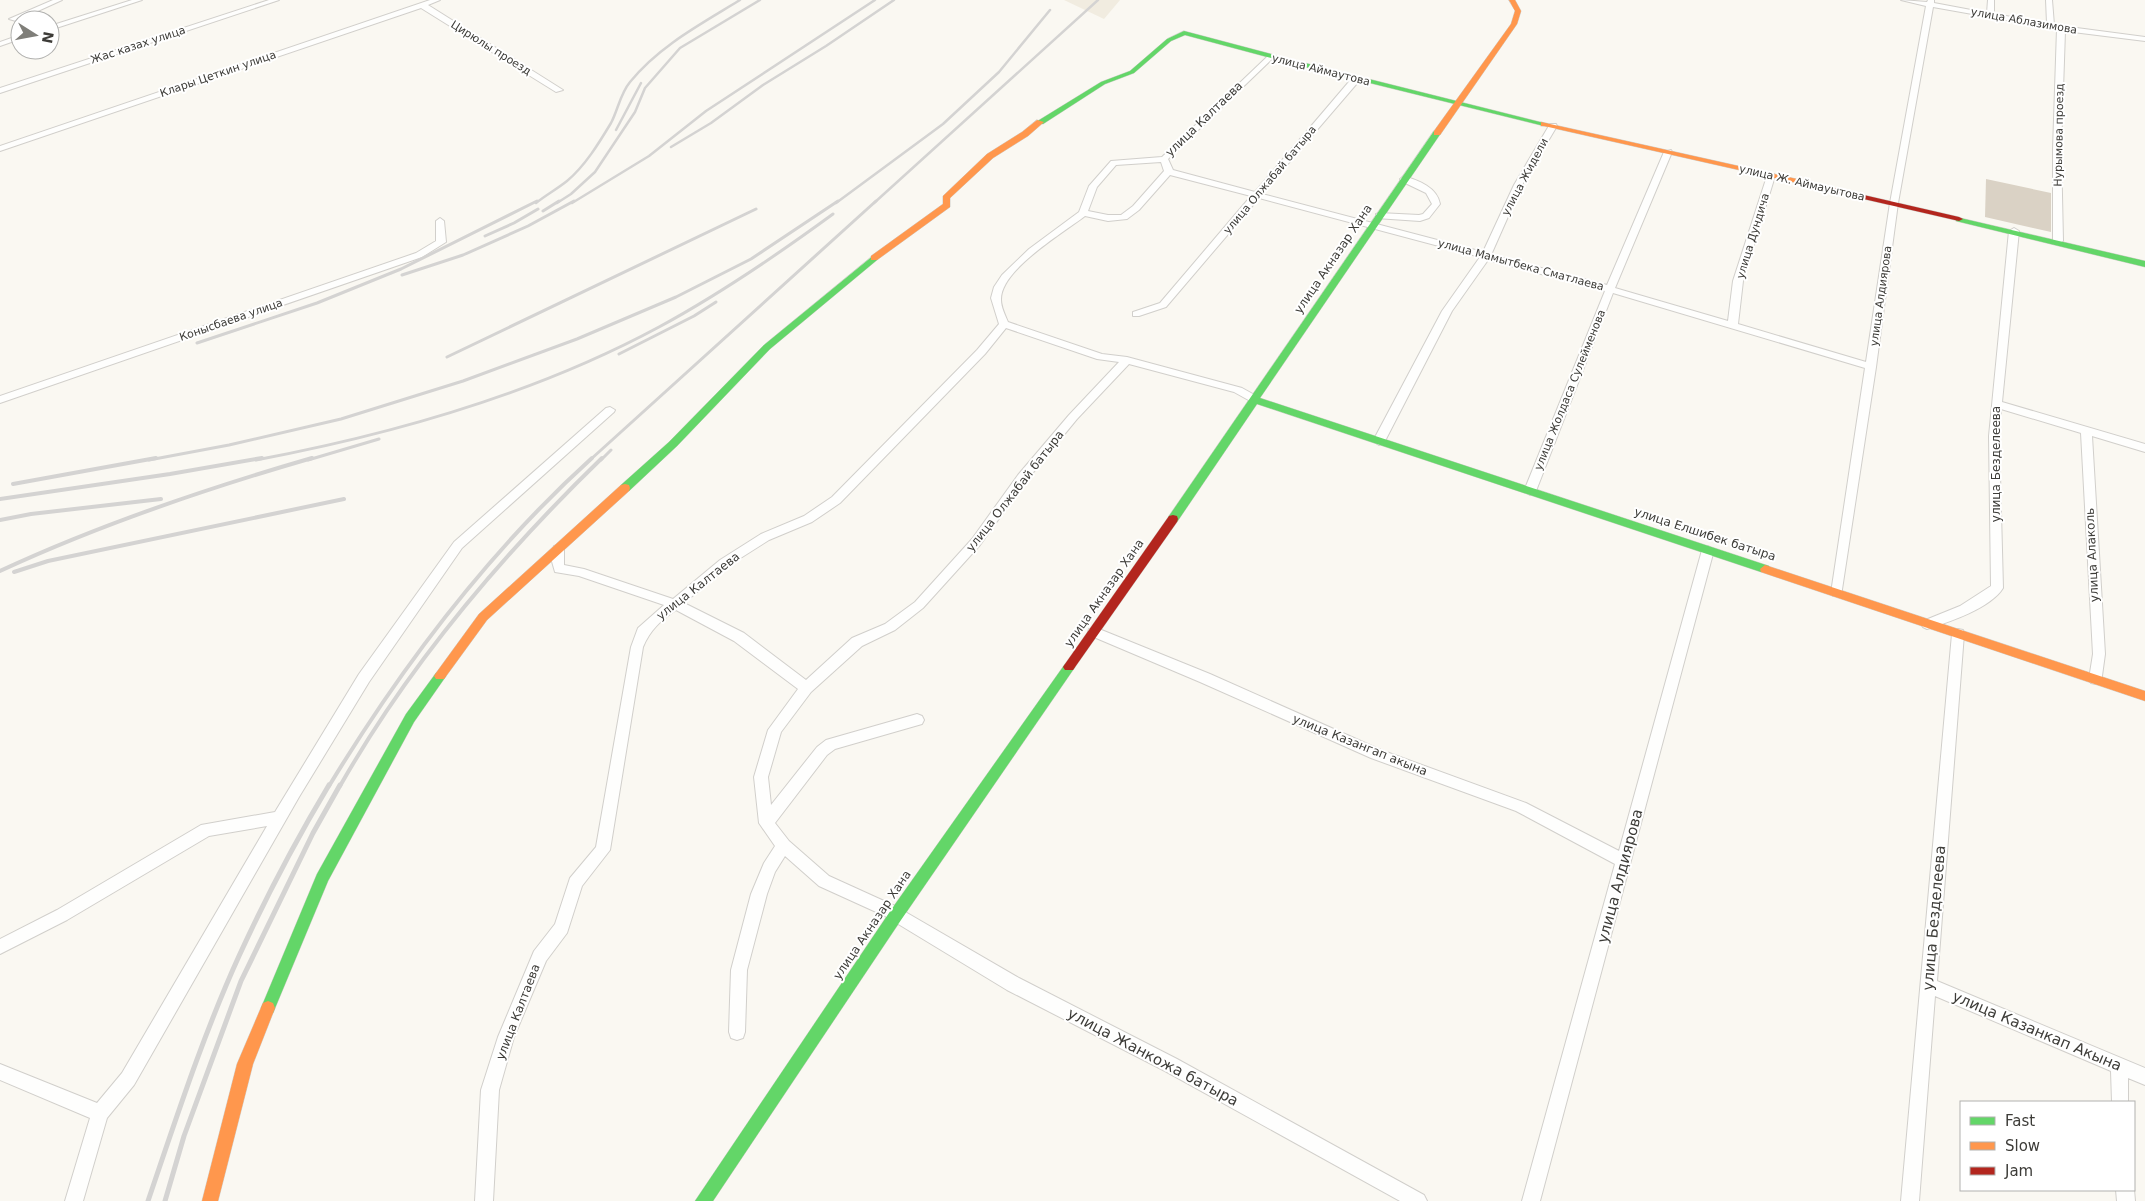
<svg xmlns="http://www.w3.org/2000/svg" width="2145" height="1201" font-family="'DejaVu Sans',sans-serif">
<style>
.built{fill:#f1ece0}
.building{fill:#dad2c5}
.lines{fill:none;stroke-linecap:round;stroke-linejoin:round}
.street-casing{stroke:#d1cfcb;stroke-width:2}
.fast-casing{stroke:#d1cfcb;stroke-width:1}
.slow-casing{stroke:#d1cfcb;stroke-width:1}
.jam-casing{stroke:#d1cfcb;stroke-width:1}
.street{fill:#fefefd;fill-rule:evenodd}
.fast{fill:#63d668;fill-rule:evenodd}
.slow{fill:#ff974d;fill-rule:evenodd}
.jam{fill:#b3261e;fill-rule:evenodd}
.rail-far3{stroke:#d4d3d2;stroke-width:2.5}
.rail-far2{stroke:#d4d3d2;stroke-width:3}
.rail-far1{stroke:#d4d3d2;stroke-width:4}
.rail{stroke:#d4d3d2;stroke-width:5}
.labels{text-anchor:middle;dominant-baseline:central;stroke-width:4;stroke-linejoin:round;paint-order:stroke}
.far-street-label{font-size:11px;fill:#3d3c38;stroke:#fff}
.street-label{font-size:12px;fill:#3d3c38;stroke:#fff}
.near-street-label{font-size:15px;fill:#3d3c38;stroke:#fff}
</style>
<rect width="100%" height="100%" fill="#faf8f2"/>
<path class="built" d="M1064,0H1120L1104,19Z"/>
<path class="building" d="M1986,179L2051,193V232L1985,217Z"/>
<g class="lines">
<defs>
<path id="street" d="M53,0H62L16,21L9,19Z
M132,0H142L50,30V26Z
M269,0H279L0,93V88Z
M430,0H440L428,5L563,90L556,92L421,8L0,151V146Z
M1901,0L1927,2L1928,0H1934V3L1987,13L1988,0H1994V14L2047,23L2046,0H2052L2054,25L2145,37V41L2065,31L2061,149L2063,241L2058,244L2053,241V149L2057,29L1933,7L1898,203L1876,367L1841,596H1833L1831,593L1865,368L1613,293L1536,491L1530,495L1524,491L1605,291L1488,260L1452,311L1385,441L1379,445L1373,441L1442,311L1480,257L1259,198L1166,307L1139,316H1133V312L1160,303L1251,196L1170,175L1139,210L1127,219L1108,221L1085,216C1063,233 1000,270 1001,300C1001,307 1005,315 1008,322L1102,354L1127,357L1242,388L1260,398L1261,400L1260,402H1252L1234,392L1129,364L1077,419L1026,481L980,545L923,608L895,630L862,646L811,692L781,732L768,777L771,805L817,747L826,740L917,714L922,716L924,720L922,724L835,749L827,755L775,823L789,841L829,876L895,906L1019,978L1177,1059L1424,1195L1427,1201H1400L1165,1071L1007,990L885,916L819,886L785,856L775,872L767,894L747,970L745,1032L743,1038L737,1040L731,1038L729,1032L731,970L751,894L764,863L775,846L759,823L754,777L768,730L798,689L734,641L676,610C661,620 650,630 643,647L610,850L582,886L567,933L546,961L514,1037L499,1090L493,1201H475L481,1090L498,1037L534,951L555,924L570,878L596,847L631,647L638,628L664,605L579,576L555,572L551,558L554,546L558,545L564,549V565L584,569L673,599L720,560L761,534L804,516L832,497L977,350L999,324L991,298L994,287L1002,275L1029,249L1079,212L1089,186L1111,161L1162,157L1269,55L1273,57L1272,59L1168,159L1173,170L1255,192L1353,77H1359V81L1262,194L1483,252L1514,185L1550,124H1556L1557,126L1522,185L1491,255L1607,285L1664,152L1671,150L1672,152L1615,288L1728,321L1733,281L1767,176L1774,174L1775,176L1743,281L1738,324L1866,362L1890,203L1926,6ZM1161,162L1164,171L1133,206L1121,215H1108L1088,211L1097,187L1116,165ZM1006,328L1097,359L1119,362L1069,415L1018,475L972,539L915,602L885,624L852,638L806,680L744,633L684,603L728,566L769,540L812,522L840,503L985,354Z
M20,35V39L0,46V42Z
M1404,176C1419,181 1437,187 1440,204L1429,218L1420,221L1376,218V214L1379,213L1419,215L1423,214L1432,204L1426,193L1401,181L1400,179Z
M440,218L444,221L446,242L422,257L0,403V396L416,253L436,241V221Z
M2014,228L2019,231L2002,402L2145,444V452L2092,436L2105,654L2101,683L2096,684L2091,683L2089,679L2093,654L2081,433L2001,409L1999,436L2003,588C1991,608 1949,622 1927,629L1923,627L1921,624L1923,621L1960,606L1991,586L1989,436L2009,231Z
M610,407L615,410L614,412L462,548L369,682L299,797L134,1085L107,1118L83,1201H65L90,1118L0,1080V1064L97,1103L122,1073L267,826L209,836L67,920L0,954V939L57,910L201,825L275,812L359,674L454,542L606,408Z
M1708,546L1714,550L1540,1201H1522L1615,864L1516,811L1371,758L1200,682L1089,635L1088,632L1089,629H1099L1210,674L1381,750L1526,803L1619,851L1702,550Z
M1958,629L1963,630L1964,634L1937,981L2145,1068V1085L2128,1078V1102H2112L2111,1071L1935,996L1919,1201H1901L1952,634L1953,630Z
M2116,1190L2134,1189L2135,1201H2117Z"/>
<path id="fast" d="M1184,31L1305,63L1548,124L1544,126L1301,66L1185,35L1171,41L1134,73L1105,84L1043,124L1036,122L1101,82L1130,71L1167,39Z
M1434,131L1441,133L1260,398L1769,566L1770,569L1769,572H1761L1257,404L1177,522H1169L1168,519L1169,516Z
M1956,217L2145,261V267L1956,221Z
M874,255L878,258L877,260L770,349L677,446L629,491H621L620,488L621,485L669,442L764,345Z
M1069,662L1073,664L1075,667L1073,670L901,920L713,1201H695L891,910L1065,664Z
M440,671L444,673L446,676L444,679L414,722L328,881L273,1013L268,1015L263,1013L261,1008L317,874L406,714L436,673Z"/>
<path id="slow" d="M1509,0H1515L1521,11L1517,24L1440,135H1434V131L1511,24L1515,11Z
M1037,120L1044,122L1028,136L993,158L950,198V207L877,260H871V256L943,204V196L987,154L1022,132Z
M1541,122L1819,184L1823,186L1819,188L1544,126H1541Z
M625,484L629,485L630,488L629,491L487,620L444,679H436L434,676L436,673L479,614L621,485Z
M1765,565L2145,691V701L1761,572L1760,569Z
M268,1001L273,1003L275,1008L253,1064L218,1201H202L237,1064L263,1003Z"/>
<path id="jam" d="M1816,184L1959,217L1963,219L1959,221L1816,188Z
M1173,515L1177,516L1178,519L1177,522L1073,670H1065L1063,667L1065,664L1169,516Z"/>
</defs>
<use href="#street" class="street-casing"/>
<use href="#fast" class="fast-casing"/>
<use href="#slow" class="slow-casing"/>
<use href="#jam" class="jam-casing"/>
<use href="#street" class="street"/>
<use href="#fast" class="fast"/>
<use href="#slow" class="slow"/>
<use href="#jam" class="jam"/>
<path class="rail-far3" d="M616,130L641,83
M671,147L711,123L763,85L826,46L894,0
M536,203C546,195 557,189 567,181C585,166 599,143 611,123C618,110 620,94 630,82C659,46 701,24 740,0
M557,203L571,194L595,172L635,112L645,88L680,48L760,0
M572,203L649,156L706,111L875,0
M836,203L943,124L999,72L1050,10
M874,203L1098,0"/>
<path class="rail-far2" d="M543,211L559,201
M485,236L514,223L538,209
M402,275L463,255L528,226L574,201
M197,343L317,303L401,269L537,201
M619,354L694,316L716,302
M447,357L756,209
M149,460L229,445L341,419L463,381L577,339L676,297L751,259L838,201
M256,460C394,434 535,394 659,327C720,294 777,255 833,214
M308,460L379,439
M590,460L876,201
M601,460L611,450"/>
<path class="rail-far1" d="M13,484L156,458
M0,499L170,474L262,458
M0,520L31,514L161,499
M0,571C101,524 205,489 312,458
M14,572L48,561L344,499
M329,786C402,666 487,553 592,458
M340,786C409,665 502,555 602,458"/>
<path class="rail" d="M148,1201C176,1119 203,1035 239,956C266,897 296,840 329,785
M165,1201L184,1136L241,981L313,833L340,785"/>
</g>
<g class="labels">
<g class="far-street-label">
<text transform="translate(2024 21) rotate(10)">улица Аблазимова</text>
<text transform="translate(138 45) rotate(-18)">Жас казах улица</text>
<text transform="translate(491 48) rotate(32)">Цирюлы проезд</text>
<text transform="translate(1321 70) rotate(14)">улица Аймаутова</text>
<text transform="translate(218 74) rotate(-19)">Клары Цеткин улица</text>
<text transform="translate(2059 135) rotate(-89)">Нурымова проезд</text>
<text transform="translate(1525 177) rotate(-62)">улица Жидели</text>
<text transform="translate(1270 180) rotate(-50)">улица Олжабай батыра</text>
<text transform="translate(1802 183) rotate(13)">улица Ж. Аймауытова</text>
<text transform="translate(1753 236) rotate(-73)">улица Дундича</text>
<text transform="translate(1521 265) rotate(15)">улица Мамытбека Сматлаева</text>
<text transform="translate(1881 296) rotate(-82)">улица Алдиярова</text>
<text transform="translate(231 320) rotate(-19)">Конысбаева улица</text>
<text transform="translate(1570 390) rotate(-68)">улица Жолдаса Сулейменова</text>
</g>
<g class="street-label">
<text transform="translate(1204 119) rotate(-44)">улица Калтаева</text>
<text transform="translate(1333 259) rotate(-56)">улица Акназар Хана</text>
<text transform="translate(1996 464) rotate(-90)">улица Безделеева</text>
<text transform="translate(1015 491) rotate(-52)">улица Олжабай батыра</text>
<text transform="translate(1705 534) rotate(18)">улица Елшибек батыра</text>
<text transform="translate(2092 555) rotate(-93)">улица Алаколь</text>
<text transform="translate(698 586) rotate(-38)">улица Калтаева</text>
<text transform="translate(1104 593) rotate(-55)">улица Акназар Хана</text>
<text transform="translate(1360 745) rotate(22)">улица Казангап акына</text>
<text transform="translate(872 925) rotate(-56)">улица Акназар Хана</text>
<text transform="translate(518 1012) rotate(-69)">улица Калтаева</text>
</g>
<g class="near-street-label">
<text transform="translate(1620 876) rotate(-75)">улица Алдиярова</text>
<text transform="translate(1934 918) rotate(-85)">улица Безделеева</text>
<text transform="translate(2037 1031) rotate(23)">улица Казанкап Акына</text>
<text transform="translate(1153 1057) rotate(28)">улица Жанкожа батыра</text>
</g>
</g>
<rect x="1960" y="1101" width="175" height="90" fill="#ffffff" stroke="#b1b1af"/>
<rect x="1970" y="1117" width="25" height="8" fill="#63d668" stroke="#b1b1af"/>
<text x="2005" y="1126" font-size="15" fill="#3d3c38">Fast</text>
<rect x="1970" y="1142" width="25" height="8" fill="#ff974d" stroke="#b1b1af"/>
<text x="2005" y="1151" font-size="15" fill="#3d3c38">Slow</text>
<rect x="1970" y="1167" width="25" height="8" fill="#b3261e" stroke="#b1b1af"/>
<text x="2005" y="1176" font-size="15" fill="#3d3c38">Jam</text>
<g transform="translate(35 35) rotate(101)"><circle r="24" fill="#ffffff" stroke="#b1b1af"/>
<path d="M0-4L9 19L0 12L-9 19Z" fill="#7f7e79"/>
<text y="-8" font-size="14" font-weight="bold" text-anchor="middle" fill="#3d3c38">N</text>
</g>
</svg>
